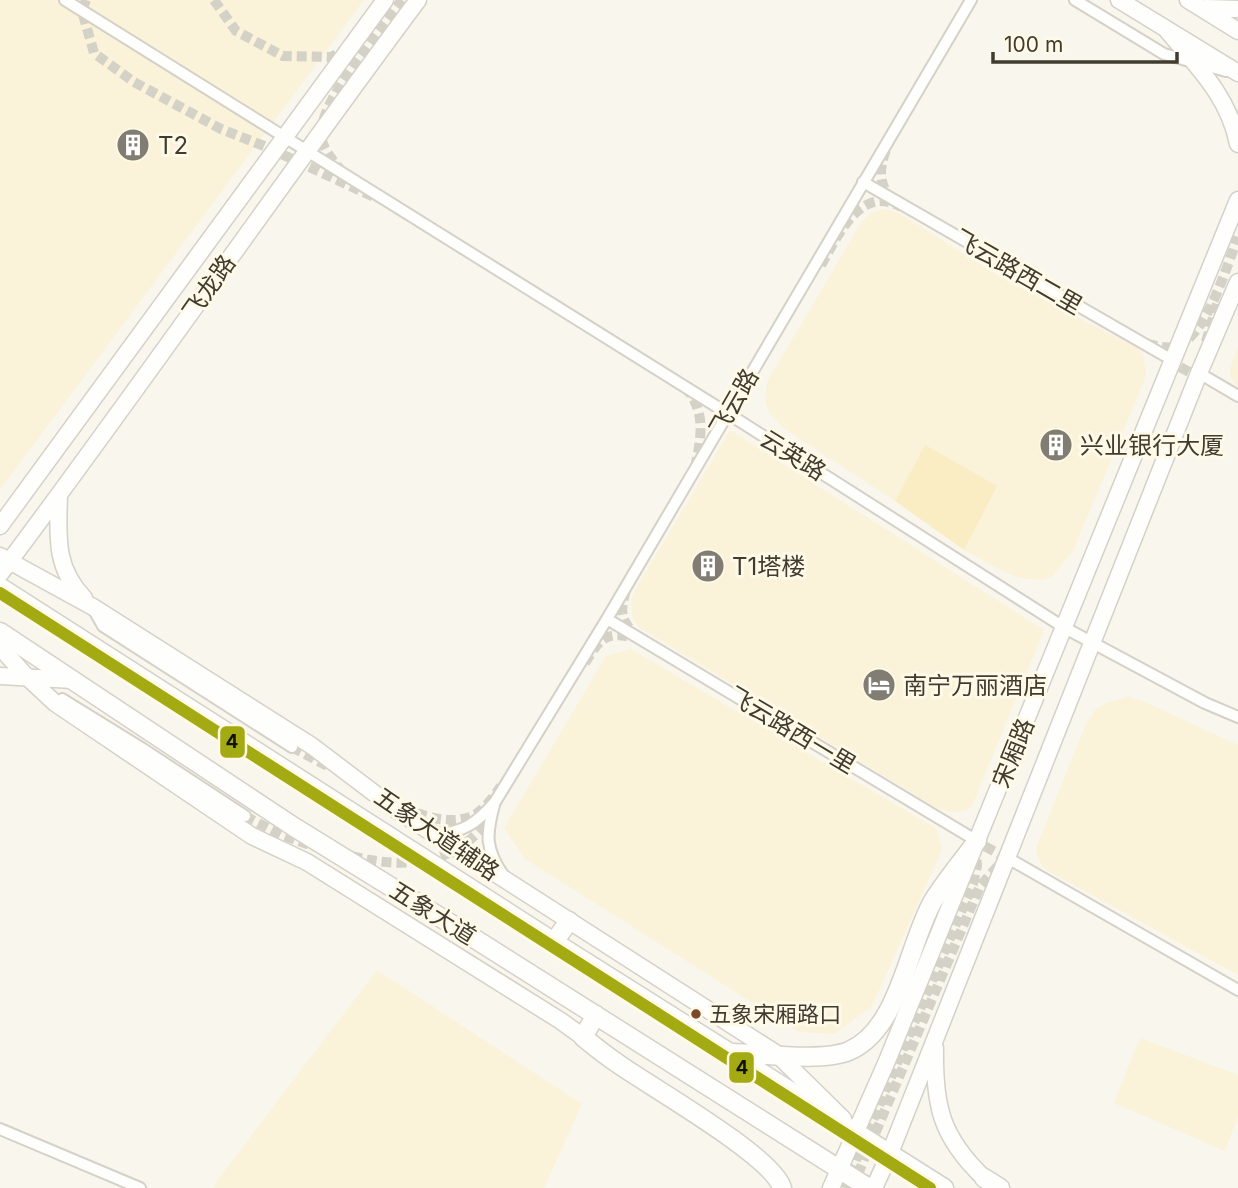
<svg xmlns="http://www.w3.org/2000/svg" width="1238" height="1188" font-family="Inter,'Noto Sans SC',sans-serif">
<style>
.built{fill:#faf2d9}
.green{fill:#faedc3}
.lines{fill:none;stroke-linecap:round;stroke-linejoin:round}
.street-tunnel{stroke:#d4d1c7;stroke-width:10;stroke-dasharray:10 5;stroke-linecap:butt}
.street-casing{stroke:#d5d1c8;stroke-width:14}
.secondary-casing{stroke:#d5d1c8;stroke-width:19}
.primary-casing{stroke:#d5d1c8;stroke-width:21}
.street{stroke:#fefefc;stroke-width:10}
.secondary{stroke:#fefefc;stroke-width:16}
.primary{stroke:#fefefc;stroke-width:18}
.metro-1-casing{stroke:#fff9e7;stroke-width:18}
.metro-1{stroke:#a4aa11;stroke-width:12}
.bus-dot{fill:#7a4b2a;stroke:#fff9e7;stroke-width:2.5}
.labels{text-anchor:middle;dominant-baseline:central;stroke-width:6;stroke-linejoin:round;paint-order:stroke}
.bus-label{font-size:22px;fill:#403c30;stroke:#fff9e7;text-anchor:start}
.poi-label{font-size:24px;fill:#403c30;stroke:#fff9e7;text-anchor:start}
.street-label{font-size:24px;fill:#403c30;stroke:#fff9e7}
.line-badge{stroke:#fff9e7;stroke-width:2.5}
.pale-badge-label{font-size:19px;text-anchor:middle;font-weight:bold;fill:#111}
</style>
<rect width="100%" height="100%" fill="#f9f6ed"/>
<path class="built" d="M0,0H364L0,490Z
M884,209L899,213L1000,277L1137,348L1143,355L1146,372L1144,381L1073,551L1053,576L1043,580L1020,578L1000,570L964,550L996,486L925,445L895,501L783,428L768,411L765,398L768,380L862,221L871,213Z
M1238,346V388L1231,377L1230,369Z
M730,430L1044,630L972,806L965,811L950,812L937,808L640,628L633,620L631,600L635,590Z
M631,649L937,829L942,850L872,1006L835,1034L799,1032L525,859L504,828L606,656Z
M1128,697L1143,701L1238,745V975L1050,872L1042,866L1037,856L1036,848L1086,724L1096,709L1106,703Z
M377,970L582,1104L544,1188H218L213,1186Z
M1140,1038L1238,1075V1116L1225,1151L1114,1103Z"/>
<path class="green" d="M925,445L997,486L964,550L895,501Z"/>
<g class="lines">
<path class="street-tunnel" d="M86,0L82,11L94,53L134,82L221,129L264,146L374,197
M214,0L236,31L283,56L331,57L346,49
M886,150C879,168 878,184 892,199
M343,173C335,163 326,153 322,141C312,109 382,27 402,0
M821,265C837,238 860,183 901,207
M1206,342L1217,304
M1147,344C1158,346 1169,350 1179,345C1208,332 1227,265 1238,237
M1167,360L1202,379
M685,387C707,412 701,438 695,468
M626,590C621,608 619,618 633,632
M585,663C601,637 606,631 636,638
M292,747L331,768
M403,807C423,817 453,826 474,815C484,810 495,795 501,786
M245,816L281,835L316,847
M972,839L1010,860
M352,856C406,870 460,865 492,814
M844,1188L973,884L977,866L976,849
M852,1188L980,886L997,867L1005,866"/>
<defs>
<path id="street" d="M65,0L727,413L1065,628L1205,703L1238,717
M1075,0L1164,54L1226,71
M863,182L1174,361
M1199,373L1238,396
M94,610L103,626L292,747
M607,619L977,841
M62,699L143,749L245,816
M494,805C486,835 485,848 503,875
M435,834C463,833 477,823 495,802L607,619L971,0
M1006,857L1238,990
M0,1129L140,1188"/>
<path id="secondary" d="M1119,0L1238,73
M1188,0L1238,31
M1206,8L1238,9
M1165,28C1195,64 1229,96 1238,144
M59,495C58,535 54,567 84,598
M0,526L385,0
M0,556L93,607L312,746L395,809L777,1054L843,1119
M0,574C142,385 276,190 418,0
M0,647L27,677L55,703L252,836L307,862L561,1021L583,1037
M0,676L73,680
M935,1048C934,1106 941,1137 984,1178
M831,1188L887,1061L1238,200
M874,1188L890,1153L1199,373L1238,282"/>
<path id="primary" d="M0,587L554,942L944,1188
M0,632L294,827L456,927L869,1188
M554,942L569,921
M596,1015L583,1037C594,1046 605,1055 617,1063C649,1086 773,1156 782,1188
M733,1053C765,1054 822,1062 849,1051C900,1029 908,944 933,901C946,880 963,860 977,841
M984,1178L1000,1188"/>
</defs>
<use href="#street" class="street-casing"/>
<use href="#secondary" class="secondary-casing"/>
<use href="#primary" class="primary-casing"/>
<use href="#street" class="street"/>
<use href="#secondary" class="secondary"/>
<use href="#primary" class="primary"/>
<defs>
<path id="metro-1" d="M0,593L930,1188"/>
</defs>
<use href="#metro-1" class="metro-1-casing"/>
<use href="#metro-1" class="metro-1"/>
</g>
<defs>
<symbol id="building-disc" viewBox="-11 -11 22 22"><circle r="9.5" fill="#817d72" stroke="#fff9e7"/><path d="M-4-6H4V6H1V3H-1V6H-4ZM-2.5-4.3h1.7v1.8h-1.7ZM.8-4.3h1.7v1.8H.8ZM-2.5-1h1.7V.8h-1.7ZM.8-1h1.7V.8H.8Z" fill="#fff"/></symbol>
<symbol id="hotel-disc" viewBox="-11 -11 22 22"><circle r="9.5" fill="#817d72" stroke="#fff9e7"/><path d="M-6-4.5h1.5V1H6V5H4.5V3h-9V5H-6ZM-4 0a1.8 1.8 0 1 1 3.6 0ZM.5 0V-2.5h3Q6-2.5 6 0Z" fill="#fff"/></symbol>
</defs>
<g fill-rule="evenodd">
<use href="#building-disc" x="114" y="126" width="38" height="38"/>
<use href="#building-disc" x="1037" y="426" width="38" height="38"/>
<use href="#building-disc" x="689" y="547" width="38" height="38"/>
<use href="#hotel-disc" x="860" y="666" width="38" height="38"/>
</g>
<circle class="bus-dot" cx="696" cy="1014" r="6"/>
<g class="labels">
<g class="bus-label">
<text x="709" y="1014">五象宋厢路口</text>
</g>
<g class="poi-label">
<text x="158" y="145">T2</text>
<text x="1080" y="445">兴业银行大厦</text>
<text x="732" y="566">T1塔楼</text>
<text x="903" y="685">南宁万丽酒店</text>
</g>
<g class="street-label">
<text transform="translate(1018 272) rotate(30)">飞云路西二里</text>
<text transform="translate(209 287) rotate(-55)">飞龙路</text>
<text transform="translate(734 402) rotate(-60)">飞云路</text>
<text transform="translate(793 455) rotate(32)">云英路</text>
<text transform="translate(792 730) rotate(31)">飞云路西一里</text>
<text transform="translate(1013 753) rotate(-68)">宋厢路</text>
<text transform="translate(437 834) rotate(34)">五象大道辅路</text>
<text transform="translate(433 913) rotate(32)">五象大道</text>
</g>
</g>
<g class="line-badge">
<rect x="219" y="725" width="27" height="34" rx="7" fill="#a4aa11"/>
<rect x="728" y="1051" width="27" height="33" rx="7" fill="#a4aa11"/>
</g>
<g class="pale-badge-label">
<text x="232" y="748">4</text>
<text x="742" y="1074">4</text>
</g>
<path d="M993 52v10h184v-10" fill="none" stroke="#403c30" stroke-width="3.5"/>
<text x="1004" y="52" font-size="21" fill="#403c30" stroke="#fff9e7" stroke-width="5" paint-order="stroke">100 m</text>
</svg>
